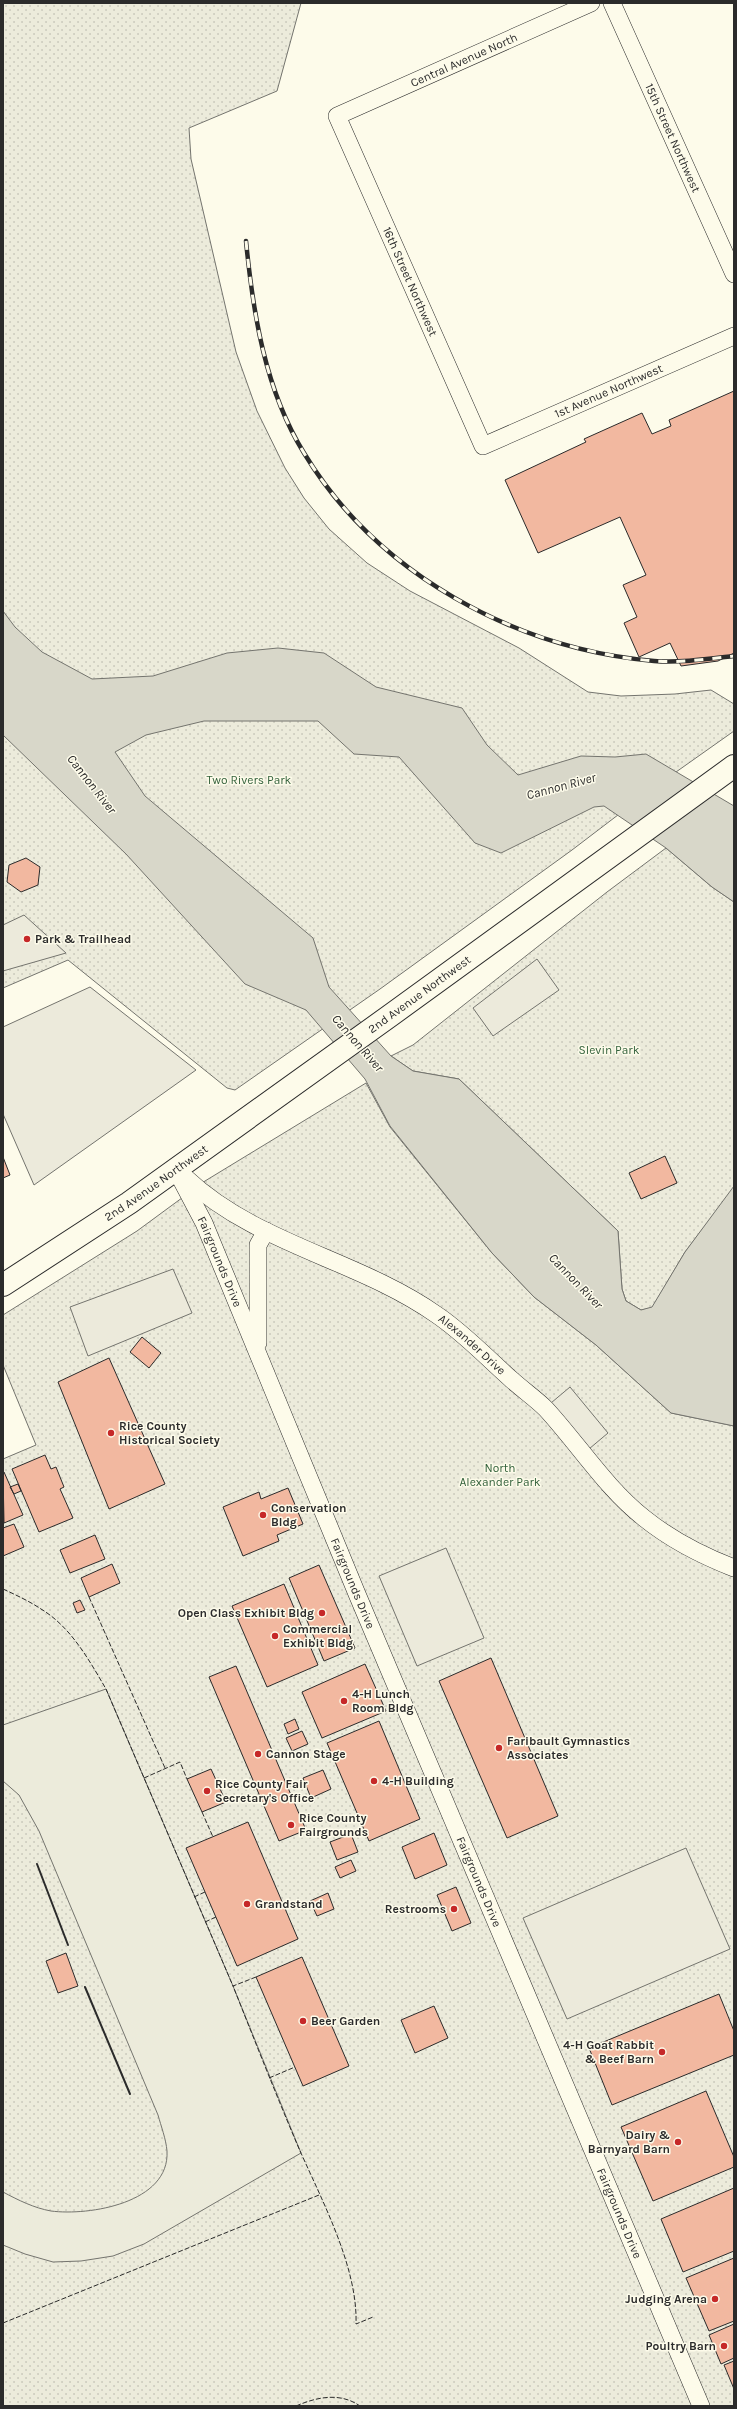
<svg xmlns="http://www.w3.org/2000/svg" width="737" height="2409" font-family="Karla,sans-serif">
<style>
.park{fill:url(#park-dots);stroke:#74746e}
.garden{fill:#ecebdb;stroke:#74746e}
.parking{fill:#eceadb;stroke:#74746e}
.water{fill:#d8d7c9;stroke:#74746e}
.building{fill:#f2b8a0;stroke:#2b2b2b}
.lines{fill:none;stroke-linecap:round;stroke-linejoin:round}
.street-casing{stroke:#2b2b2b;stroke-width:18}
.secondary-casing{stroke:#2b2b2b;stroke-width:24}
.street{stroke:#fdfbea;stroke-width:17}
.secondary{stroke:#fdfbea;stroke-width:22}
.rail-casing{stroke:#2b2b2b;stroke-width:4.5}
.rail{stroke:#fdfbea;stroke-width:3;stroke-dasharray:9;stroke-linecap:butt}
.fence{stroke:#2b2b2b;stroke-width:1;stroke-dasharray:5 2;stroke-linecap:butt}
.wall{stroke:#2b2b2b;stroke-width:2}
.poi-dot{fill:#c62828;stroke:#fdfbea;stroke-width:1.5}
.labels{text-anchor:middle;dominant-baseline:central;stroke-width:3;stroke-linejoin:round;paint-order:stroke}
.street-label{font-size:12px;fill:#2b2b2b;stroke:#fdfbea}
.park-label{font-size:12px;fill:#34623c;stroke:#fdfbea}
.poi-label{font-size:12px;font-weight:bold;fill:#2b2b2b;stroke:#fdfbea;text-anchor:start}
.water-label{font-size:13px;font-style:italic;fill:#2b2b2b;stroke:#fdfbea}
</style>
<defs>
<pattern id="park-dots" width="8" height="8" patternUnits="userSpaceOnUse"><rect width="8" height="8" fill="#ecebdb"/><path d="M2 2h.1M6 6h.1" fill="none" stroke="#cbcabc" stroke-width="1.8" stroke-linecap="round"/></pattern>
</defs>
<rect width="100%" height="100%" fill="#fdfbea"/>
<path class="park" d="M3,3H301L277,91L189,128L191,159L236,352L257,411L285,468L304,498L329,529L367,563L410,591L519,648L588,692L621,696L675,694L711,690L734,704V731L652,789L572,850L380,989L235,1090L227,1088L68,960L3,988Z
M666,848L712,887L734,902V1188L685,1252L652,1308L641,1310L626,1301L622,1289L618,1231L459,1079L413,1071L391,1056L413,1045L607,892Z
M366,1083L390,1127L492,1253L534,1297L596,1345L671,1413L734,1426V2406H3V1459L36,1445L3,1365V1315L137,1231L205,1181Z"/>
<path class="garden" d="M106,1689L233,1986L301,2153L144,2244L113,2256L81,2261L53,2262L25,2254L3,2245V2192C18,2200 34,2208 51,2211C89,2216 170,2203 167,2151C166,2139 161,2126 158,2115L39,1831L19,1795L3,1781V1725Z"/>
<path class="parking" d="M24,915L66,953L3,971V925Z
M537,959L559,990L493,1036L473,1008Z
M90,987L196,1070L34,1185L3,1114V1027Z
M173,1269L192,1313L88,1356L70,1307Z
M570,1387L608,1433L583,1454L545,1408Z
M446,1548L484,1638L417,1666L379,1576Z
M686,1848L730,1949L567,2019L523,1918Z"/>
<path class="water" d="M3,611L15,627L42,652L92,679L153,676L227,653L278,648L324,653L376,687L462,708L487,745L518,775L581,756L615,757L646,754L734,806V902L712,887L666,848L604,806L594,807L501,853L475,843L399,757L354,754L318,721H204L146,735L115,752L145,796L313,938L329,987L391,1056L413,1071L459,1079L618,1231L622,1289L626,1301L641,1310L652,1307L685,1252L734,1186V1426L671,1413L596,1345L534,1297L492,1253L390,1126L365,1079L306,1010L245,984L126,854L3,735Z"/>
<path class="building" d="M734,391V653L718,661L681,666L670,643L639,657L624,623L637,617L623,585L646,575L620,517L538,553L505,480L586,442L584,439L642,413L652,434L671,426L669,420Z
M26,858L40,867L38,885L21,892L7,882L9,865Z
M665,1156L677,1183L641,1199L629,1173Z
M3,1157L10,1175L3,1178Z
M142,1337L161,1353L149,1368L130,1352Z
M109,1358L165,1484L109,1509L58,1382Z
M45,1455L51,1469L56,1467L64,1487L60,1489L73,1518L39,1532L12,1469Z
M4,1472L23,1515L4,1523L3,1473Z
M18,1484L21,1491L14,1494L10,1487Z
M288,1488L303,1524L277,1535L279,1541L243,1556L223,1507L259,1492L261,1499Z
M14,1524L24,1547L3,1556V1528Z
M95,1535L105,1559L70,1573L60,1550Z
M112,1564L120,1583L89,1597L81,1578Z
M319,1565L355,1648L324,1661L289,1578Z
M284,1584L318,1665L267,1687L232,1606Z
M80,1600L85,1610L77,1613L73,1603Z
M491,1658L558,1816L507,1838L439,1681Z
M365,1664L386,1711L322,1738L302,1692Z
M236,1666L306,1830L279,1841L209,1677Z
M295,1719L299,1729L288,1734L284,1724Z
M379,1721L420,1819L369,1841L327,1743Z
M302,1731L308,1744L292,1751L286,1738Z
M211,1769L226,1802L202,1812L187,1779Z
M323,1770L331,1789L311,1798L303,1778Z
M248,1822L298,1939L237,1966L186,1848Z
M434,1833L447,1865L415,1879L402,1847Z
M351,1834L358,1852L337,1860L330,1842Z
M351,1860L356,1871L340,1878L335,1867Z
M456,1887L471,1923L452,1931L437,1895Z
M328,1893L334,1909L317,1916L310,1901Z
M66,1953L78,1986L58,1993L46,1961Z
M302,1957L349,2066L303,2086L256,1977Z
M719,1994L734,2031V2055L612,2105L589,2048Z
M434,2006L448,2038L415,2053L401,2020Z
M706,2091L734,2157V2167L653,2201L621,2127Z
M734,2188V2251L683,2272L661,2219Z
M734,2258V2321L709,2331L686,2278Z
M734,2324V2358L721,2364L709,2335Z
M734,2361V2389L724,2365Z"/>
<g class="lines">
<defs>
<g id="street">
<path id="s1" d="M591,3L337,116L483,446L734,336"/>
<path id="s2" d="M612,3L734,274"/>
<path id="s3" d="M175,1168L204,1223L357,1594L701,2406"/>
<path id="s4" d="M186,1178C256,1244 359,1260 437,1315C465,1334 487,1358 512,1380C523,1390 536,1399 546,1409C579,1445 606,1488 644,1518C670,1539 703,1556 734,1568"/>
<path d="M258,1343V1245L266,1231"/>
</g>
<g id="secondary">
<path id="s5" d="M3,1285L129,1203L391,1015L734,766"/>
</g>
</defs>
<use href="#street" class="street-casing"/>
<use href="#secondary" class="secondary-casing"/>
<use href="#street" class="street"/>
<use href="#secondary" class="secondary"/>
<defs>
<path id="rail" d="M246,241C253,313 265,390 304,453C377,574 516,649 654,661C680,663 708,659 734,656"/>
</defs>
<use href="#rail" class="rail-casing"/>
<use href="#rail" class="rail"/>
<path class="fence" d="M3,1589C16,1595 29,1601 41,1609C71,1627 89,1660 106,1689L233,1986
M89,1597L165,1768
M144,1778L180,1762L187,1779
M202,1812L213,1837
M194,1897L205,1892
M205,1922L216,1917
M256,1977L233,1986C254,2039 275,2092 297,2144C320,2197 358,2266 356,2324L373,2317
M269,2078L295,2067
M3,2323L319,2195
M296,2406C317,2397 340,2392 360,2406"/>
<path class="wall" d="M37,1864L68,1945
M85,1987L130,2094"/>
</g>
<g class="poi-dot">
<circle cx="27" cy="939" r="4"/>
<circle cx="111" cy="1433" r="4"/>
<circle cx="263" cy="1515" r="4"/>
<circle cx="322" cy="1613" r="4"/>
<circle cx="275" cy="1636" r="4"/>
<circle cx="344" cy="1701" r="4"/>
<circle cx="499" cy="1748" r="4"/>
<circle cx="258" cy="1754" r="4"/>
<circle cx="374" cy="1781" r="4"/>
<circle cx="207" cy="1791" r="4"/>
<circle cx="291" cy="1825" r="4"/>
<circle cx="247" cy="1904" r="4"/>
<circle cx="454" cy="1909" r="4"/>
<circle cx="303" cy="2021" r="4"/>
<circle cx="662" cy="2052" r="4"/>
<circle cx="678" cy="2142" r="4"/>
<circle cx="715" cy="2299" r="4"/>
<circle cx="724" cy="2346" r="4"/>
</g>
<g class="labels">
<g class="street-label">
<text transform="translate(464 60) rotate(-24)">Central Avenue North</text>
<text stroke="none"><textPath href="#s2" startOffset="148">15th Street Northwest</textPath></text>
<text stroke="none"><textPath href="#s1" startOffset="459">16th Street Northwest</textPath></text>
<text stroke="none"><textPath href="#s1" startOffset="776">1st Avenue Northwest</textPath></text>
<text stroke="none"><textPath href="#s5" startOffset="508">2nd Avenue Northwest</textPath></text>
<text stroke="none"><textPath href="#s5" startOffset="184">2nd Avenue Northwest</textPath></text>
<text stroke="none"><textPath href="#s3" startOffset="104">Fairgrounds Drive</textPath></text>
<text stroke="none"><textPath href="#s4" startOffset="333">Alexander Drive</textPath></text>
<text stroke="none"><textPath href="#s3" startOffset="452">Fairgrounds Drive</textPath></text>
<text stroke="none"><textPath href="#s3" startOffset="776">Fairgrounds Drive</textPath></text>
<text stroke="none"><textPath href="#s3" startOffset="1136">Fairgrounds Drive</textPath></text>
</g>
<g class="park-label">
<text x="249" y="780">Two Rivers Park</text>
<text x="609" y="1050">Slevin Park</text>
<text x="500" y="1468">North<tspan x="500" dy="14">Alexander Park</tspan></text>
</g>
<g class="poi-label">
<text x="35" y="939">Park &amp; Trailhead</text>
<text x="119" y="1426">Rice County<tspan x="119" dy="14">Historical Society</tspan></text>
<text x="271" y="1508">Conservation<tspan x="271" dy="14">Bldg</tspan></text>
<text x="314" y="1613" text-anchor="end">Open Class Exhibit Bldg</text>
<text x="283" y="1629">Commercial<tspan x="283" dy="14">Exhibit Bldg</tspan></text>
<text x="352" y="1694">4-H Lunch<tspan x="352" dy="14">Room Bldg</tspan></text>
<text x="507" y="1741">Faribault Gymnastics<tspan x="507" dy="14">Associates</tspan></text>
<text x="266" y="1754">Cannon Stage</text>
<text x="382" y="1781">4-H Building</text>
<text x="215" y="1784">Rice County Fair<tspan x="215" dy="14">Secretary's Office</tspan></text>
<text x="299" y="1818">Rice County<tspan x="299" dy="14">Fairgrounds</tspan></text>
<text x="255" y="1904">Grandstand</text>
<text x="446" y="1909" text-anchor="end">Restrooms</text>
<text x="311" y="2021">Beer Garden</text>
<text x="654" y="2045" text-anchor="end">4-H Goat Rabbit<tspan x="654" dy="14">&amp; Beef Barn</tspan></text>
<text x="670" y="2135" text-anchor="end">Dairy &amp;<tspan x="670" dy="14">Barnyard Barn</tspan></text>
<text x="707" y="2299" text-anchor="end">Judging Arena</text>
<text x="716" y="2346" text-anchor="end">Poultry Barn</text>
</g>
<g class="water-label">
<text transform="translate(92 784) rotate(52)">Cannon River</text>
<text transform="translate(561 786) rotate(-15)">Cannon River</text>
<text transform="translate(358 1043) rotate(49)">Cannon River</text>
<text transform="translate(576 1281) rotate(46)">Cannon River</text>
</g>
</g>
<rect width="737" height="2409" fill="none" stroke="#2b2b2b" stroke-width="8"/>
</svg>
